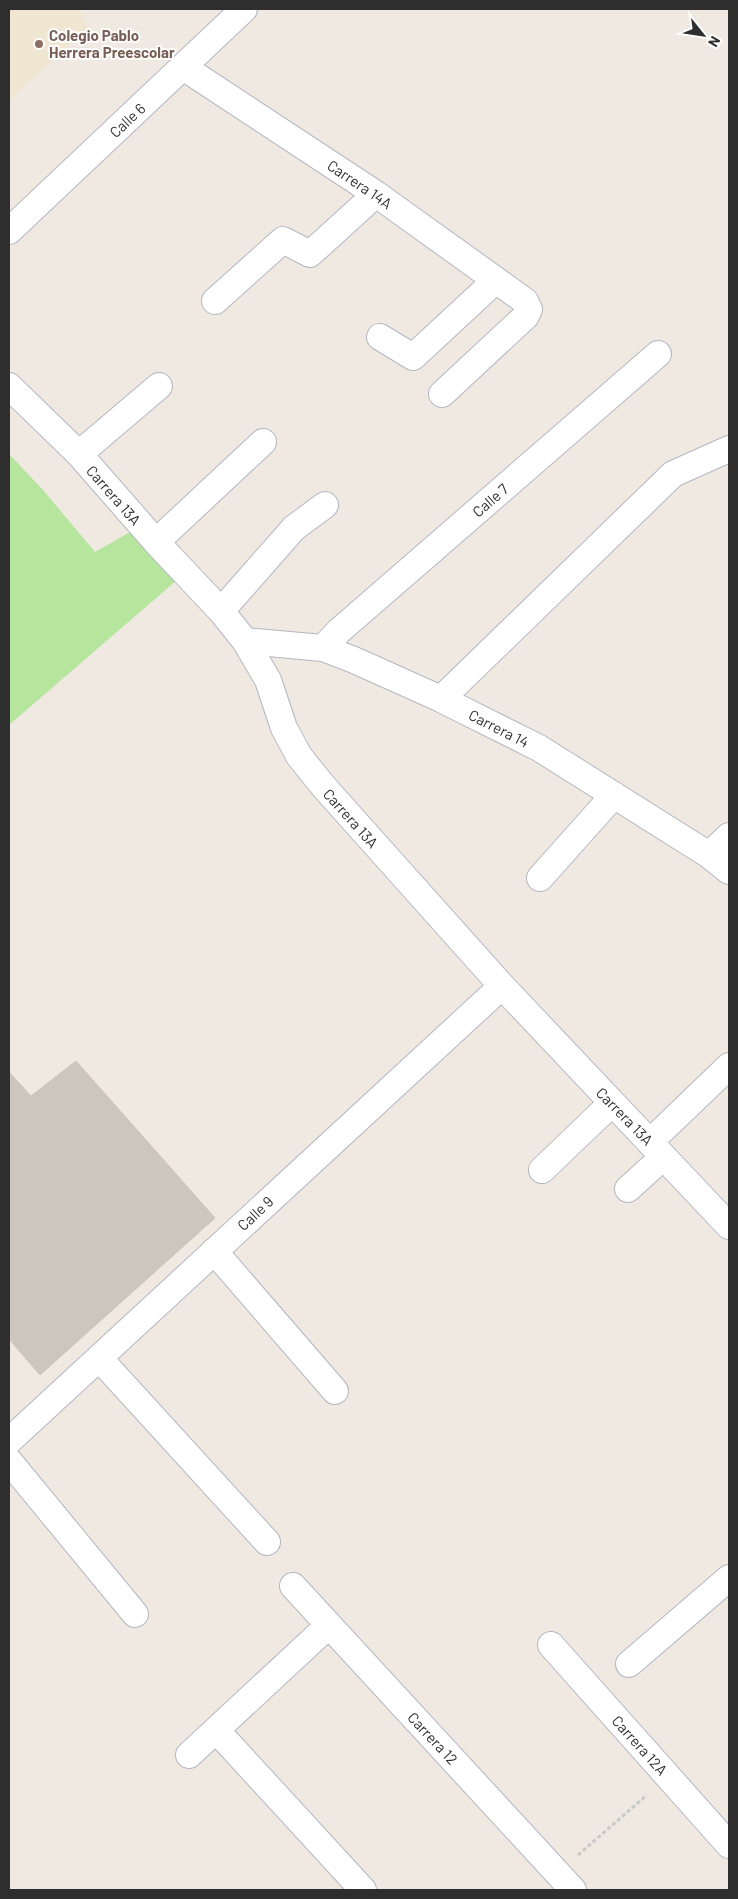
<svg xmlns="http://www.w3.org/2000/svg" width="738" height="1899" font-family="Barlow,sans-serif">
<style>
.education{fill:#f0e6d1}
.green{fill:#b6e59e}
.building{fill:#cbc7bf;stroke:#cbc5ba}
.lines{fill:none;stroke-linecap:round;stroke-linejoin:round}
.minor-casing{stroke:#b4b7c1;stroke-width:28}
.path{stroke:#c9c9c9;stroke-width:3;stroke-dasharray:4 2.5;stroke-linecap:butt}
.minor{stroke:#fff;stroke-width:26}
.education-dot{fill:#8d6e63;stroke:#fff;stroke-width:2}
.labels{text-anchor:middle;dominant-baseline:central;stroke-width:4;stroke-linejoin:round;paint-order:stroke}
.education-label{font-size:15px;font-weight:bold;fill:#785e54;stroke:#fff;text-anchor:start}
.street-label{font-size:15px;fill:#2e2e2e;stroke:#fff}
</style>
<rect width="100%" height="100%" fill="#efe9e1"/>
<path class="education" d="M9,9H79L87,27L9,101Z"/>
<path class="green" d="M9,454L43,490L95,552L132,531L177,580L9,725Z"/>
<path class="building" d="M76,1061L215,1218L40,1375L9,1339V1072L31,1096Z"/>
<g class="lines">
<defs>
<path id="minor" d="M183,67L376,194L525,301L529,309L526,316L442,394
M9,231L244,9
M215,301L283,240L310,254L376,194
M380,337L413,357L496,280
M9,386L79,454L156,542L221,611L245,641L268,680L284,728L299,756L324,787L502,986L729,1226
M79,454L159,386
M156,542L263,442
M221,611L294,528L325,505
M245,641L323,648L354,660L441,699L539,748L709,855L729,871
M323,648L339,631L658,354
M441,699L673,474L729,449
M709,855L729,836
M540,878L614,795
M650,1142L729,1066
M542,1170L612,1103
M628,1189L663,1157
M214,1251L335,1391
M99,1358L267,1542
M9,1441L502,986
M9,1461L135,1614
M293,1586L573,1890
M551,1645L729,1845
M629,1664L729,1578
M216,1730L363,1890
M189,1755L329,1625"/>
</defs>
<use href="#minor" class="minor-casing"/>
<path class="path" d="M578,1855L647,1795"/>
<use href="#minor" class="minor"/>
</g>
<circle class="education-dot" cx="39" cy="44" r="5"/>
<g class="labels">
<g class="education-label">
<text x="49" y="35">Colegio Pablo<tspan x="49" dy="17">Herrera Preescolar</tspan></text>
</g>
<g class="street-label">
<text transform="translate(127 120) rotate(-43)">Calle 6</text>
<text transform="translate(360 184) rotate(34)">Carrera 14A</text>
<text transform="translate(114 495) rotate(49)">Carrera 13A</text>
<text transform="translate(490 500) rotate(-41)">Calle 7</text>
<text transform="translate(499 728) rotate(27)">Carrera 14</text>
<text transform="translate(351 818) rotate(48)">Carrera 13A</text>
<text transform="translate(625 1116) rotate(46)">Carrera 13A</text>
<text transform="translate(255 1213) rotate(-43)">Calle 9</text>
<text transform="translate(433 1738) rotate(47)">Carrera 12</text>
<text transform="translate(640 1745) rotate(48)">Carrera 12A</text>
</g>
</g>
<rect width="738" height="1899" fill="none" stroke="#2e2e2e" stroke-width="20"/>
<g transform="translate(703 35) rotate(120)" stroke="#ffffff" stroke-width="4" paint-order="stroke">
<path d="M0-4L9 19L0 12L-9 19Z" fill="#2e2e2e"/>
<text y="-8" font-size="14" font-weight="bold" text-anchor="middle" fill="#2e2e2e">N</text>
</g>
</svg>
